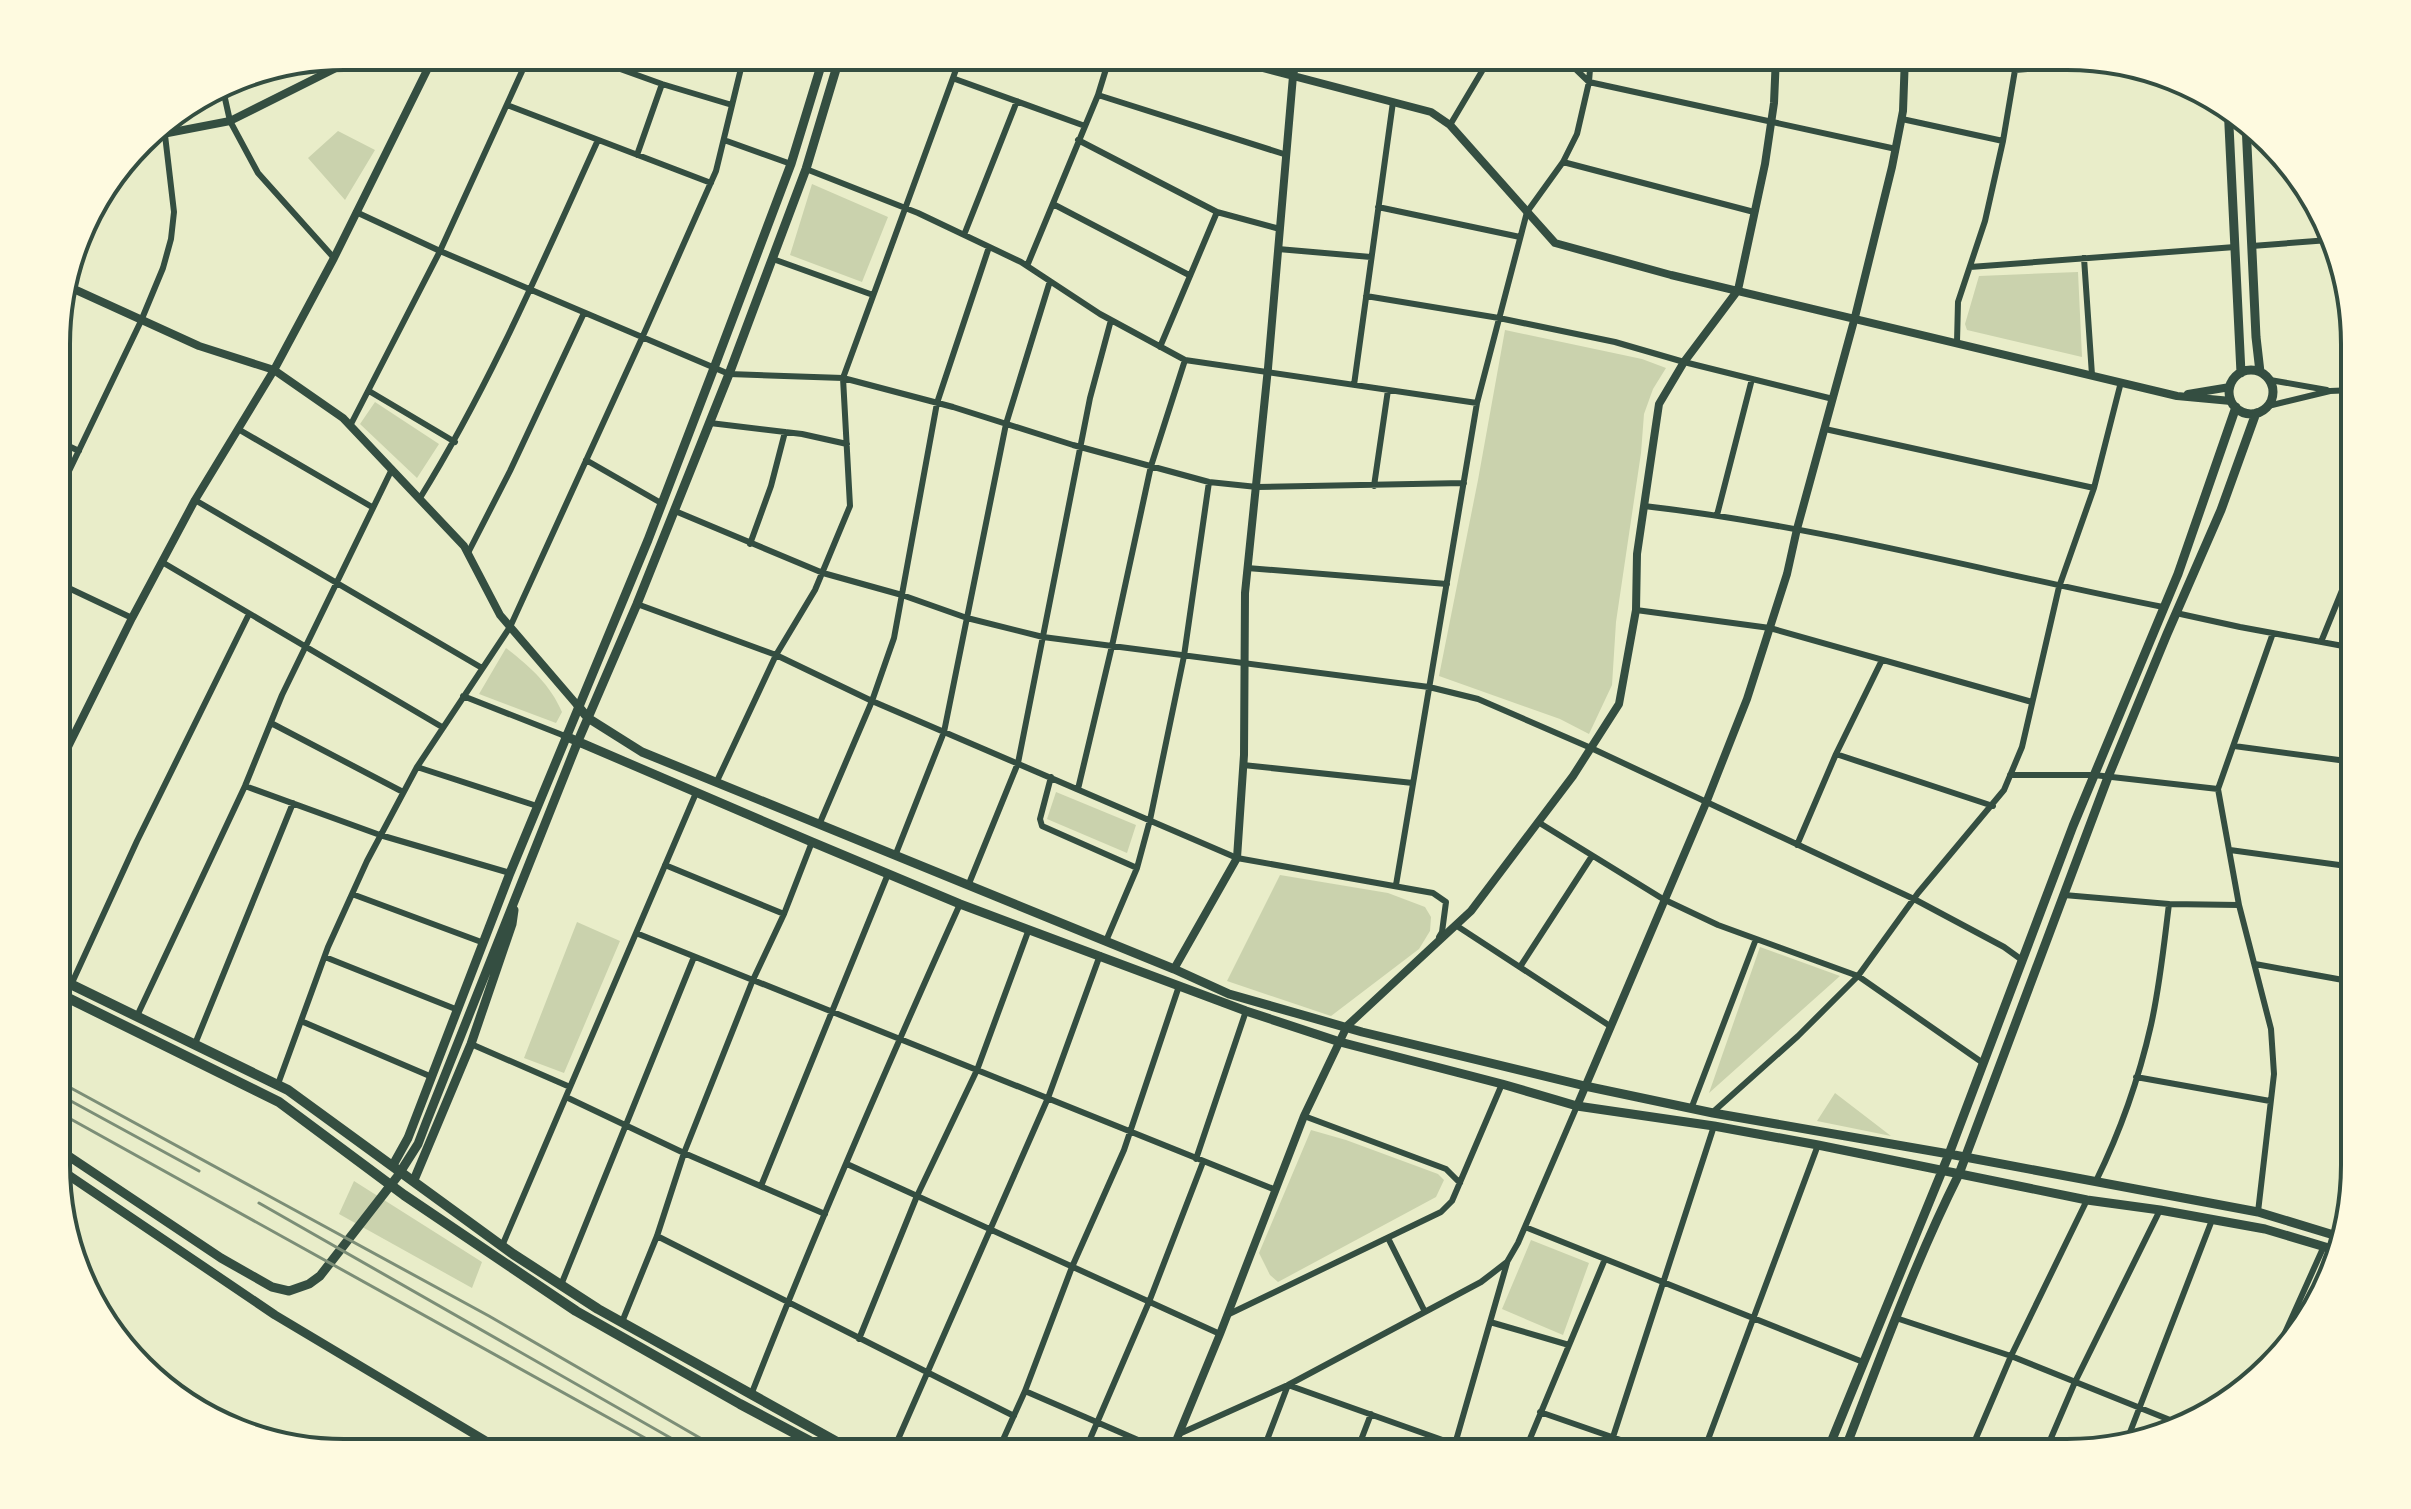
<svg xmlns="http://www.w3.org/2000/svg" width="2411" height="1509" font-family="'PT Sans Narrow',sans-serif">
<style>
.green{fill:#cad2ad}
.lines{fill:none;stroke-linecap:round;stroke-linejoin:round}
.minor{stroke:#344e41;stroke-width:6}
.tertiary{stroke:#344e41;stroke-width:8}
.secondary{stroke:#344e41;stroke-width:9}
.primary{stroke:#344e41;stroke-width:10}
.rail{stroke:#7c8e77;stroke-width:3}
.rim{fill:none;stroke:#344e41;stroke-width:4}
</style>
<rect width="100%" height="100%" fill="#e9edc9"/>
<path class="green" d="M338,131L375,150L345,200L308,158Z
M812,184L888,217L862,282L790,255Z
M2078,272L2082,357L1967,330L1965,324L1979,276Z
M1505,330L1642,359L1666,368L1653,389L1644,414L1641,453L1616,622L1612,685L1589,734L1560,719L1439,676L1478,480Z
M375,402L439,444L417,478L360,424Z
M506,648C529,666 550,684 562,712L556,723L479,694Z
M1056,792L1136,825L1127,853L1047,819Z
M1280,875L1388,893L1425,907L1431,917L1430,931L1419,949L1331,1016L1227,981Z
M577,922L620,941L564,1073L524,1058Z
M1760,947L1840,976L1709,1093Z
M1835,1093L1891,1136L1817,1121Z
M1311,1130L1346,1140L1438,1174L1444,1180L1436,1197L1278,1282L1270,1275L1259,1253Z
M354,1181L482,1262L472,1288L339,1214Z
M1531,1240L1589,1263L1563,1335L1502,1309Z"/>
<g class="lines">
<path class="minor" d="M584,56L662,84L732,105
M1562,56L1589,82L1896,149
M2015,70L2107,63
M955,79L1085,126
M222,85L230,121L258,173L334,258
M1098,95L1287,155
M507,105L711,183
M1902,119L2003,141
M1450,125L1491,56
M724,140L791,164
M1078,140L1217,212L1280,229
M637,155L662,84
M1563,162L1754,212
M806,169L918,213L1021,262L1100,314L1185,360L1477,403
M1053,204L1189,275
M1378,207L1520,237
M356,212L440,251L729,374L843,378L953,407L1073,445L1209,482L1257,487L1464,483
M964,235L1017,101
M2252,246L2329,240
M1278,249L1371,257
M2084,258L2092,375
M773,259L873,295
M1027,266L1098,95L1110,56
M1970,267L2235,247
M1366,296L1499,318L1615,342L1684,362L1833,399
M1957,342L1958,302L1985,221L2003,141L2015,70L2013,56
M1160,347L1217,212
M2270,380L2327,390
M1354,385L1393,102
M369,391L455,442
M2268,406L2330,391L2354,390
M710,423L802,434L847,444
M350,426L440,251L529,56
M238,429L372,507
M1825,429L2094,488
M58,441L79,451
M586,460L661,503
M1374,486L1388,390
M58,494L141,321L163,268L171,239L174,212L165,135
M420,498C490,385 543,261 598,140
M195,500L482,668
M1644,506C1820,526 1990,573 2163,607
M675,511L823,573L902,595L967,618L1043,637L1429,687L1478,699L1591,748L1914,899L2004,947L2022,960
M1717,515L1752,379
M750,544L771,486L785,432
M468,553L510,471L584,313
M162,562L442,727
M1247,568L1447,584
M58,583L132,618
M637,604L776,655L872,701L1237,858L1433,893L1446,902L1442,932L1439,937
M1636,610L1770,628L2032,702
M2176,613L2240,627L2354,648
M2321,642L2354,561
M463,696L565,736
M271,723L403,792
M2234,746L2354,762
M1836,754L1993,806
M1243,765L1413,783
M417,767L537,806
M2010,775H2094L2218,789
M1051,777L1040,819L1042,826L1137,868
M717,781L776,655L815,590L850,506L843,378L961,56
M245,786L380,835L510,873
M1078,789L1112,646L1151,466L1185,360
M1538,822L1663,899L1718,925L1858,976L1983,1063
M819,825L872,701L894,638L937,403L989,247
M1797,845L1836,754L1882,660
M2230,850L2354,867
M895,856L944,732L1006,424L1050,281
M665,865L784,914
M1396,885L1477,403L1527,212L1563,162L1577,134L1589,82L1591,56
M968,886L1018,763L1090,398L1111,320
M352,894L484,943
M2064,895L2169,904L2239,905
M1457,926L1610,1026
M636,933L1276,1190
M1106,941L1137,868L1150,820L1184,656L1209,482
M325,957L458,1010
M2255,964L2354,982
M1520,967L1592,856
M71,985L137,841L249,614
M137,1016L245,786L282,695L392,469
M301,1021L432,1077
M195,1044L293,803
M471,1044L570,1087
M2136,1077L2270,1101
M278,1084L328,947L367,861L417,767L510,627L642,338L716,171L744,56
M566,1097L684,1153L825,1214
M1691,1109L1756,939
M1713,1112L1798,1036L1858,976L1918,893L2004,790L2022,747L2059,587L2094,488L2121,382
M1304,1116L1446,1169L1460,1183
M1196,1159L1246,1011
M847,1164L1220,1334
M2096,1181C2120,1132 2139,1078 2151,1025C2160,985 2164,944 2169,904
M761,1186L888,874
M2258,1212L2274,1074L2271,1029L2239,905L2218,789L2273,633
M1525,1227L1863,1362
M657,1236L1014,1416
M1388,1238L1425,1312
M502,1246L696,793
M561,1285L694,957
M1227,1315L1441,1212L1452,1201L1502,1084
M1896,1318L2011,1356L2180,1424
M622,1322L657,1236L684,1153L752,982L784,914L812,842
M1490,1322L1569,1345
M859,1339L917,1196L977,1070L1029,929
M2275,1355L2324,1246
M1025,1391L1168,1453
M751,1395C816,1229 887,1066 960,904
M1540,1412L1658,1453
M1179,1434L1288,1385L1481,1282L1507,1262L1518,1243L1577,1106
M1613,1437L1714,1126
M2127,1440L2212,1220
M1455,1444L1507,1263
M1970,1452L2011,1356L2087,1200
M2045,1452L2075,1382L2160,1210
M892,1453L1048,1098L1100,955
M997,1453L1025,1391L1072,1267L1124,1150L1179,986
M1084,1453L1149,1302L1203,1162
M1262,1453L1288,1385L1479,1453
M1356,1453L1371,1414
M1524,1453L1605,1259
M1703,1453L1818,1145"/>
<path class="tertiary" d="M1217,56L1431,112L1450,125L1555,243L1671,275L2177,396L2231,401
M147,137L230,121L360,56
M65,285L199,346L274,370L343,418L464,546L500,615L578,706
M2188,394L2230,387
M58,767L132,618L195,500L274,370L334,258L434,56
M1174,969L1237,858L1244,755L1245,593L1268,368L1293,76L1297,56
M1577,1106L1706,803L1747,699L1787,574L1797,529L1855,317L1892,167L1903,111L1905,56
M1171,1453L1220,1334L1304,1116L1347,1026L1471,911L1573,776L1619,704L1636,610L1637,554L1659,404L1684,362L1738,290L1765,164L1774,103L1776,56"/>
<path class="secondary" d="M2228,105L2241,373
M2246,124L2256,337L2260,372
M2229 392a22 22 0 1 1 44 0a22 22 0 1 1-44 0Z
M578,706L588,718L642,752L1174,969L1229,994L1362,1032L1585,1086L1713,1113L1949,1154L2258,1212L2337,1236
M565,736L812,842L960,904L1246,1011L1340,1042L1502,1084L1577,1106L1714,1126L1818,1145L2087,1200L2160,1210L2265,1229L2332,1249
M58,1149L221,1258L272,1287L289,1291L309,1284L320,1276L397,1177L418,1144L426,1123L578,741L637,604L729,374L806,169L840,56
M393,1165L408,1138L510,873L648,540L714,368L791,164L824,56
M58,1168L275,1315L506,1453
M414,1180L471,1044L512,924L514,910
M1827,1452L1949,1154L2073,826L2178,574L2236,407
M1844,1452C1880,1359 1914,1264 1959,1174L2108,777L2167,634L2221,510L2256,413"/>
<path class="primary" d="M58,978L288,1090L513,1254L598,1309L857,1453
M58,993L279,1102L404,1195L576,1311L740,1404L832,1453"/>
<path class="rail" d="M58,1081L489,1316L726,1453
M58,1094L199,1171
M58,1112L672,1453
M259,1203L697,1453"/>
</g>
<path d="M0 0H2411V1509H0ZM344 70H2067A274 274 0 0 1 2341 344V1165A274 274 0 0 1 2067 1439H344A274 274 0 0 1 70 1165V344A274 274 0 0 1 344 70Z" fill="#fefae0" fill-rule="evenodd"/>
<path class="rim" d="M344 70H2067A274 274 0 0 1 2341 344V1165A274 274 0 0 1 2067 1439H344A274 274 0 0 1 70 1165V344A274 274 0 0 1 344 70Z"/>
</svg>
